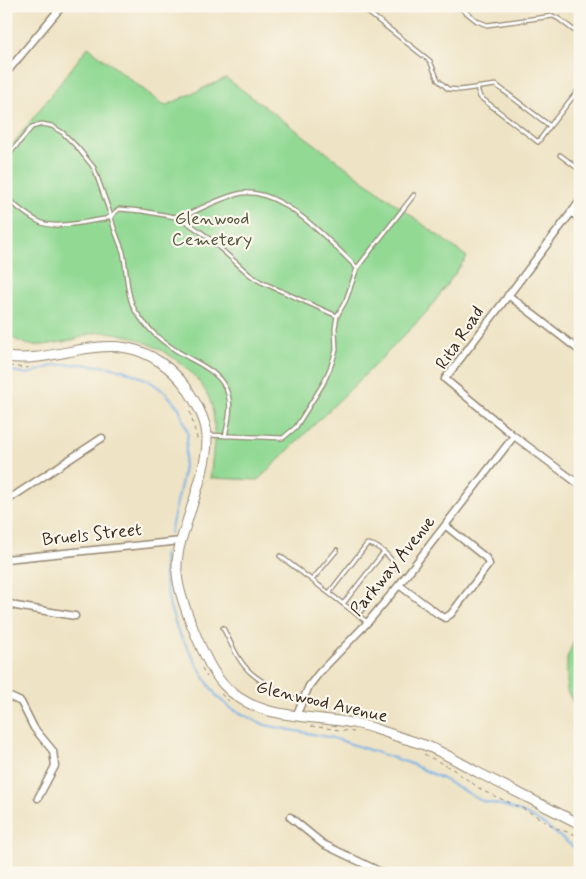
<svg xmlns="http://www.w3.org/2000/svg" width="586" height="879" font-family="Mynerve,sans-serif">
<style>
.green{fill:#92d994;stroke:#668259}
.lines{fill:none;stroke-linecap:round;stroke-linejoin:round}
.stream{stroke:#75b1e7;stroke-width:2}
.lane-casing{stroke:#948671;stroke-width:5.5}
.street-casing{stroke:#948671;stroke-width:9}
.secondary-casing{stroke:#948671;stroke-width:11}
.path{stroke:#948671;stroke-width:1;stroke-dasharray:4 4;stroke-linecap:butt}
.lane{stroke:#fff;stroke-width:3}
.street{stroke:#fff;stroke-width:6}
.secondary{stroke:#fff;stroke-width:9}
.labels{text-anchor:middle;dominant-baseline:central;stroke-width:4.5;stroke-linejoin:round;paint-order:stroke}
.park-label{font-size:18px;fill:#51563c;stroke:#fbf7ec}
.street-label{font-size:18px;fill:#3b2a1e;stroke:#fbf7ec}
</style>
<rect width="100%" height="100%" fill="#fbf7ec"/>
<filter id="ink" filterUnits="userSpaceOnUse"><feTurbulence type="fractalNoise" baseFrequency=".02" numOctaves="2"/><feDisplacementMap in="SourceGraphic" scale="10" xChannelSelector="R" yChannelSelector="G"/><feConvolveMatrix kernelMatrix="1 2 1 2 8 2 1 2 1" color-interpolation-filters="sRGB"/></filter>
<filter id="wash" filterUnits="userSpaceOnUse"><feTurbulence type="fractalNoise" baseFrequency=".0096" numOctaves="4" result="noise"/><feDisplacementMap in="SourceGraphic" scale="20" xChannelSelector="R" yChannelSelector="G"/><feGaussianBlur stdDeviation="1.12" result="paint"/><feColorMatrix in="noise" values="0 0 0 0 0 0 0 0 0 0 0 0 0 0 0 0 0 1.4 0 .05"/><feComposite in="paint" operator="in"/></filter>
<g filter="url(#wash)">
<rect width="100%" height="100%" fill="#eee3c4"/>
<path class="green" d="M88,47L165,106L226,78L467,257L427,312L381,359L258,480L210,478C213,456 218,418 209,398C193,362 141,333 102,332C94,332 84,336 76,339C66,341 41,347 31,345C23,344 14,338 6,335V153Z
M580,626V715L567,691V658Z"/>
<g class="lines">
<path class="stream" d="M6,370L28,374L56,365L80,364L108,367L123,370L148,380L165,392L179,408L188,433L182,480L170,533
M164,553L165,581L170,607L178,631L207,682L218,698L232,709L265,725L333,738L409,763L443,779L482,801L505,806L528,815L546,826L580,852"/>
</g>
</g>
<g filter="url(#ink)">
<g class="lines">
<defs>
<path id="lane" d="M360,6L430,61L438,80L448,89L459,90L496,85L550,126L580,88
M458,6L477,21L487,25L553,16L559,19L580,35
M477,88L480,97L538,142L550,126
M560,155L580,170
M6,158L32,127L42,124L52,126L63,133L78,148L94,168L111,216L105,219C89,221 57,229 42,223C29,218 18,207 6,198
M181,218C199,209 218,199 238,194C278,184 331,242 357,268
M207,435L283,438L296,427L323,384L331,366L336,350L335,328L337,316L346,300L357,268L414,195
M225,436C228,423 232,408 228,394C220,369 194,363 174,349C158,339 146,327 136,312C126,296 127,270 123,252C119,240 113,229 111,216L119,209L142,211L181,218L205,235L250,275L261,282L337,316
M280,556L367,622
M312,580L337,550
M329,593L367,544C377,544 393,558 395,567L358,615
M343,604L383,553
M223,628C231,643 238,661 250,672C264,685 284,693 301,702"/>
<path id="street" d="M6,73L62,6
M580,201L445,379L514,436L580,485
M571,212L580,219
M508,295L580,351
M6,501L102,438
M6,559L181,541
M399,585L438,614L445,618L451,614L489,564L486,558L446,526
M6,602L16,606L75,616
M6,695L21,702L34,728L53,751L55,766L38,798
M296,716L309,686L319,673L368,622L399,585L514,436
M290,817L323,844L383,873"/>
<path id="secondary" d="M6,357C47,363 87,341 127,348C150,352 172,368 186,387C195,401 206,419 207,436C208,464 193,501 185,528C180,542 176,558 177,573C178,597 206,666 223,684C257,722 312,714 358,724C368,726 378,730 388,733C401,738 414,741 427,746C445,753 462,764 479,773C513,790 546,807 580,824"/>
</defs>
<use href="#lane" class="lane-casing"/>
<use href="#street" class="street-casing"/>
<use href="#secondary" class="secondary-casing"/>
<path class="path" d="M9,366L26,368L33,366
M190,412L198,442
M202,668L207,677
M221,694L229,701
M311,726L354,732
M424,754L454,770L483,791L524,809L558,829L580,836"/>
<use href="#lane" class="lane"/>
<use href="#street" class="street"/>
<use href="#secondary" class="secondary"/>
</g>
</g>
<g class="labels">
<g class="park-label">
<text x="212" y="219">Glenwood<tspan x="212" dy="21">Cemetery</tspan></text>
</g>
<g class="street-label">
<text transform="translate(460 338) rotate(-56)">Rita Road</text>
<text transform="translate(92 535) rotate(-6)">Bruels Street</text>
<text transform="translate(393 566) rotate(-51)">Parkway Avenue</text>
<text transform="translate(322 702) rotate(13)">Glenwood Avenue</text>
</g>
</g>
<rect width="586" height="879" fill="none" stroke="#fbf7ec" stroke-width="25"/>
</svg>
